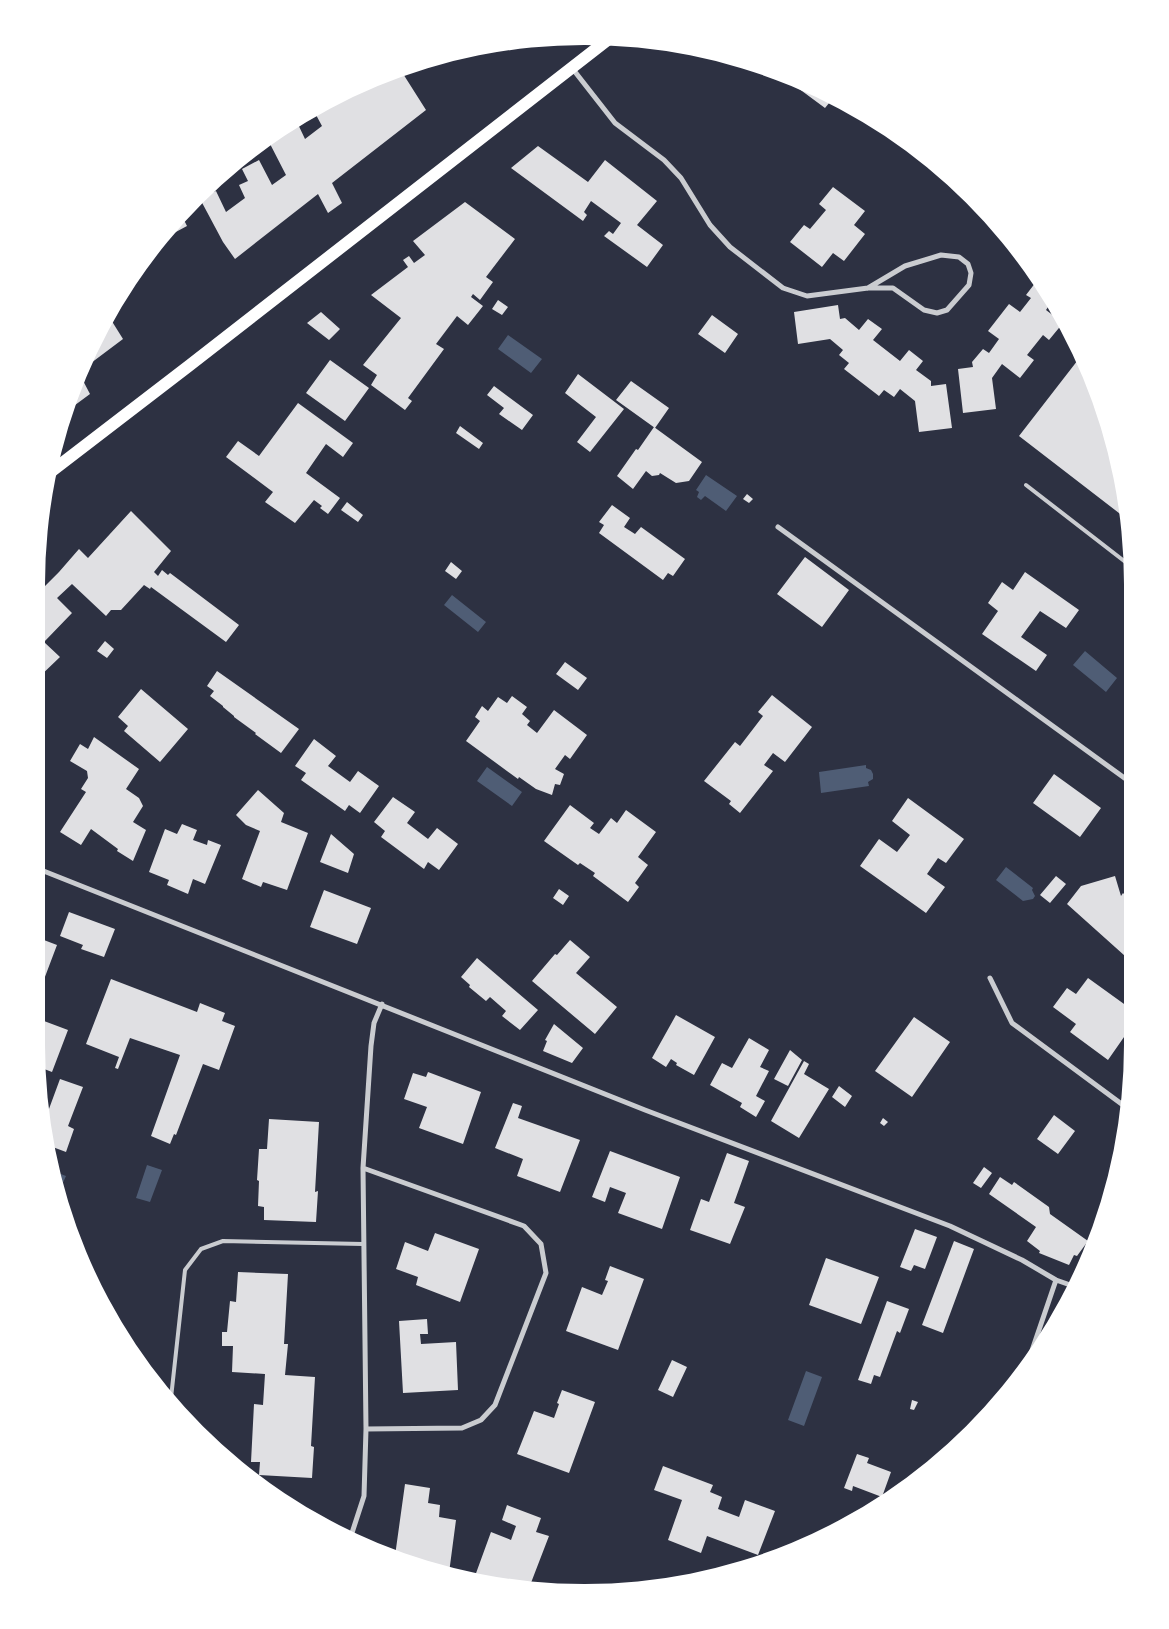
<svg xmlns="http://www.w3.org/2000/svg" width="1169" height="1629" font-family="Arial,sans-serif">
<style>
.water{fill:#4f5d75}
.building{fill:#e0e0e3}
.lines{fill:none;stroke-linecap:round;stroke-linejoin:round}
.service{stroke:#caccd0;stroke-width:4}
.minor{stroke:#caccd0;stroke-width:5}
.primary{stroke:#fff;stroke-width:12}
</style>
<rect width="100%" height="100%" fill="#2d3142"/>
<path class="water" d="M508,335L542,359L531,373L498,349Z
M706,475L737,496L726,511L705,496L701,500L697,497L699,492L696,490Z
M452,595L486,622L478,632L444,605Z
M1085,651L1117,678L1106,692L1073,665Z
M866,765V768L871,770L873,774V779L868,782L869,786L821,793L819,772Z
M487,767L522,792L512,806L477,781Z
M1006,867L1033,888L1032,890L1035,896L1033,899L1023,901L996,880Z
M147,1165L162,1170L150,1202L136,1198Z
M53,1171L66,1176L61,1187L55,1185Z
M806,1371L822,1377L804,1426L788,1420Z"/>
<path class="building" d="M400,69L426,110L332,183L342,203L328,213L318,194L235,259L223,242L199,197L208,187L211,193L216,191L226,212L245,198L239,185L248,181L242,169L259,160L272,185L286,175L268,140L296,120L305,139L322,126L315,113L338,97Z
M783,77L827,93L834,97L825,108Z
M538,146L588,182L605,160L657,201L637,225L663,245L647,267L604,236L609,231L613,234L621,223L591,201L584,212L587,215L583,221L511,168Z
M833,187L865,211L854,225L865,234L844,261L833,253L822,267L790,242L804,225L810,229L826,210L819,204Z
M465,202L515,239L486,277L493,282L480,300L473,294L471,297L483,306L468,325L457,316L436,344L444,349L408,398L412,401L405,410L371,385L377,375L363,365L401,318L371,295L408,267L403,260L409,256L414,263L425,255L413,241Z
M181,214L187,226L159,241L172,223Z
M991,218L1003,231L1001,233L987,222Z
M1039,278L1052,301L1046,310L1063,323L1049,340L1043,335L1027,355L1034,360L1020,378L1002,364L992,378L996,409L963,413L958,369L973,367L972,362L983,349L989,353L999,339L988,331L1009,304L1020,312L1031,298L1026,295Z
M498,300L508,307L502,315L492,309Z
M838,305L840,319L845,318L859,330L868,319L882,329L873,340L900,361L909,350L923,361L916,370L931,381V386L946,384L952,428L919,432L915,401L900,389L894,397L884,390L879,396L844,369L849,363L839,355L843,350L830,339L798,344L794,312Z
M321,312L340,329L329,340L307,323Z
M108,315L123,339L79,372Z
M712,315L738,334L725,353L698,334Z
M1081,356L1091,374L1128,513V520L1019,436Z
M330,360L369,388L345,421L306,393Z
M79,373L90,394L67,411L78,375Z
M578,374L624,409L590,452L577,442L596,417L565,393Z
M631,381L669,408L655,428L616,400Z
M494,386L533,415L522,430L499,414L504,408L487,395Z
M298,403L353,443L343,457L326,444L306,473L340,498L328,514L320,508L322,506L314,500L295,523L265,502L273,492L226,457L238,441L259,456Z
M460,426L483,443L479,449L456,433Z
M654,427L702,462L689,481L676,483L660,473L659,475L652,476L646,471L633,489L617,476L636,449L638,450Z
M747,494L753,499L749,503L743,499Z
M347,502L363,515L358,522L341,510Z
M612,505L630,518L624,527L635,534L641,527L685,559L673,576L668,573L663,580L599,533L604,525L599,522Z
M131,511L171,551L154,572L158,576L162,570L168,575L170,573L239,625L226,642L151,587L150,589L144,585L121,610H111L106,616L72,584L57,598L72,613L44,642L60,657L36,680L37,578L45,586L59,572L79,549L88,558Z
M805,557L849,590L822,627L777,594Z
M451,562L462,571L456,579L445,571Z
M1025,572L1079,610L1066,628L1040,611L1021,637L1047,655L1036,671L982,634L998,611L988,603L1002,582L1013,590Z
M105,641L114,649L107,658L97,651Z
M565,662L587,678L578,690L556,674Z
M217,671L299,729L281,753L255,734L256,733L234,717V716L223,707V706L210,696L214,691L207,686Z
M141,689L188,729L160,762L124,731L128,726L118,717Z
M772,695L812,727L785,762L773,753L764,765L773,771L740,813L729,804L731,801L704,781L735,742L740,746L763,716L758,712Z
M512,696L527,707L522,714L530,721L527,725L537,733L554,710L587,735L570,759L565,755L555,769L564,774L560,785L555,784L552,795L536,789L519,777L518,779L466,741L480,721L475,717L482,706L488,711L498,697L507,703Z
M94,737L139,769L126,789L139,798L143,806L133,822L146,830L133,861L117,851L118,849L91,829L81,845L60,832L86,792L81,789L88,778L87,771L70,761L80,744L88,749Z
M314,739L336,756L328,766L350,782L358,771L379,786L360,813L349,805L345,811L301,780L306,773L295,766Z
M1054,774L1101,808L1080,837L1033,803Z
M36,780L44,785L36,796Z
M258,790L284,813L281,822L308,833L287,890L263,882L261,887L242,879L260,831L246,825L236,815Z
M393,797L415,812L407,823L428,839L437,828L458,844L439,870L428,862L424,869L381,837L385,831L374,822Z
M908,798L964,839L946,863L938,858L927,874L945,887L926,913L860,866L879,839L897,852L910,835L892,821Z
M570,805L594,823L590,828L599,834L611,818L617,823L626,810L656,832L638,857L648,865L635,883L639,887L628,902L593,876L595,873L580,863L578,865L544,841Z
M182,824L197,830L193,840L207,845L208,840L221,845L205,884L193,879L188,894L167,885L169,880L149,872L165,829L177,834Z
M331,834L354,854L348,873L320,862Z
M1056,876L1066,884L1050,903L1040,895Z
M1115,876L1121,896L1123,893L1130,900L1131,950L1125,956L1067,904L1081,886Z
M559,889L569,896L563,905L553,898Z
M324,890L371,908L357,944L310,927Z
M69,912L115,929L104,957L81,949L83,945L60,936Z
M36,937L57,945L40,990L36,989Z
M570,940L590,957L576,973L617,1007L595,1034L532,981L555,954L557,955Z
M477,958L538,1010L520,1030L502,1016L506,1011L490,997L486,1001L469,987L470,985L461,977Z
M1088,978L1131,1009V1027L1108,1060L1070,1032L1076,1024L1053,1007L1067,988L1076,994Z
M111,979L197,1012L200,1003L225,1013L222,1021L235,1026L219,1070L203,1064L176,1135L174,1134L170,1144L151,1136L180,1055L130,1038L118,1069L115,1068L119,1057L86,1044Z
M676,1015L715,1037L694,1075L676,1065L677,1063L671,1059L666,1067L652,1058Z
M914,1017L950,1042L912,1097L875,1071Z
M36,1018L68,1030L52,1072L39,1067L36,1044Z
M554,1024L583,1048L572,1063L543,1051L547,1041L545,1040Z
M749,1038L769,1050L760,1067L769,1071L756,1096L765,1101L756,1117L740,1107L742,1103L710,1085L722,1063L732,1068Z
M790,1050L802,1060L788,1086L774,1079Z
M804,1061L809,1064L804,1074L829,1089L799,1138L771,1121Z
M428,1072L481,1092L463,1144L419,1128L427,1107L404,1099L413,1073L426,1077Z
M60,1079L83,1087L68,1126L74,1129L66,1152L50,1146L46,1117Z
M839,1086L852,1096L845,1107L832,1097Z
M513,1103L522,1106L518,1118L580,1140L560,1192L517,1176L523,1159L495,1148Z
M1054,1115L1075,1131L1058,1154L1037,1139Z
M883,1118L888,1122L884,1126L880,1123Z
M269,1119L319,1122L315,1192L318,1191L316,1222L264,1220V1207L258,1206L259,1181L257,1180L259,1149H267Z
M610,1151L680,1177L662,1229L618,1213L626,1193L610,1187L605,1202L592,1197Z
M727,1153L749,1161L734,1203L745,1207L730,1244L690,1230L701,1199L709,1202Z
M984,1167L992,1173L981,1188L973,1183Z
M1000,1177L1012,1185L1014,1182L1049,1207L1050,1214L1088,1241L1077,1256L1074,1255L1069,1265L1039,1253L1040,1251L1027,1241L1036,1227L989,1194Z
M915,1229L937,1237L925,1269L914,1265L911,1271L900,1267Z
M435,1233L479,1249L460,1302L416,1285L418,1277L396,1269L405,1242L428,1251Z
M954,1241L974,1249L943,1333L922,1325Z
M826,1258L879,1277L861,1324L809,1305Z
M610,1266L644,1279L618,1350L566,1331L582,1287L602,1295L608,1281L605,1280Z
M238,1272L288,1274L284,1344H288L285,1375L315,1377L311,1446L314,1447L312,1478L259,1475L260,1462H251L254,1404L263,1405L265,1374L232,1372L233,1346H222V1332H227L230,1301L236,1302Z
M887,1301L909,1309L900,1333L897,1331L880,1377L874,1375L871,1384L858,1380Z
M427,1319L428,1334H420L421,1344L456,1342L458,1390L403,1393L399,1321Z
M672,1360L687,1367L673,1397L658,1390Z
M562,1390L595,1402L569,1473L517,1454L534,1411L554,1418L559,1404L557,1403Z
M912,1400L918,1402L914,1410L910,1409Z
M857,1454L869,1458L867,1463L891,1472L882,1497L853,1486L852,1491L844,1488Z
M663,1466L713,1485L710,1492L722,1497L718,1509L739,1517L745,1500L775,1511L758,1555L707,1536L701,1553L668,1540L682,1500L654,1490Z
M405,1484L430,1488L428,1503L440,1505L439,1517L456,1520L449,1573L434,1571L414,1563L415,1560L395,1556Z
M507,1505L541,1518L536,1532L549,1536L529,1588H513L499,1585L475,1576L491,1532L511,1540L516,1526L502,1520Z"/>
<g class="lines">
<path class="service" d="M1026,485L1128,564
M171,1398L185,1270L201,1249L223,1241L363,1244"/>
<path class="minor" d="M572,68L615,123L664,160L681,178L710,225L730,247L783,288L807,296L868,288H893L924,310L937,313L947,310L969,285L971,273L968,264L959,257L941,255L905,266L868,288
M778,527L1130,782
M36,868L645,1110L950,1226L1022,1260L1056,1280L1076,1287
M990,978L1012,1023L1127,1108
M363,1168L524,1226L541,1244L546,1273L495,1405L481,1420L462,1428L366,1429
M1026,1368L1056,1280
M350,1539L364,1496L366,1429L363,1168L371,1046L374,1023L382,1004"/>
<path class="primary" d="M48,474L190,365L610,38"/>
</g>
<path d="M0 0H1169V1629H0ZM584 45H585A539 539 0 0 1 1124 584V1045A539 539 0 0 1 585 1584H584A539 539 0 0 1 45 1045V584A539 539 0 0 1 584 45Z" fill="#fff" fill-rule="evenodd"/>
</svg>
